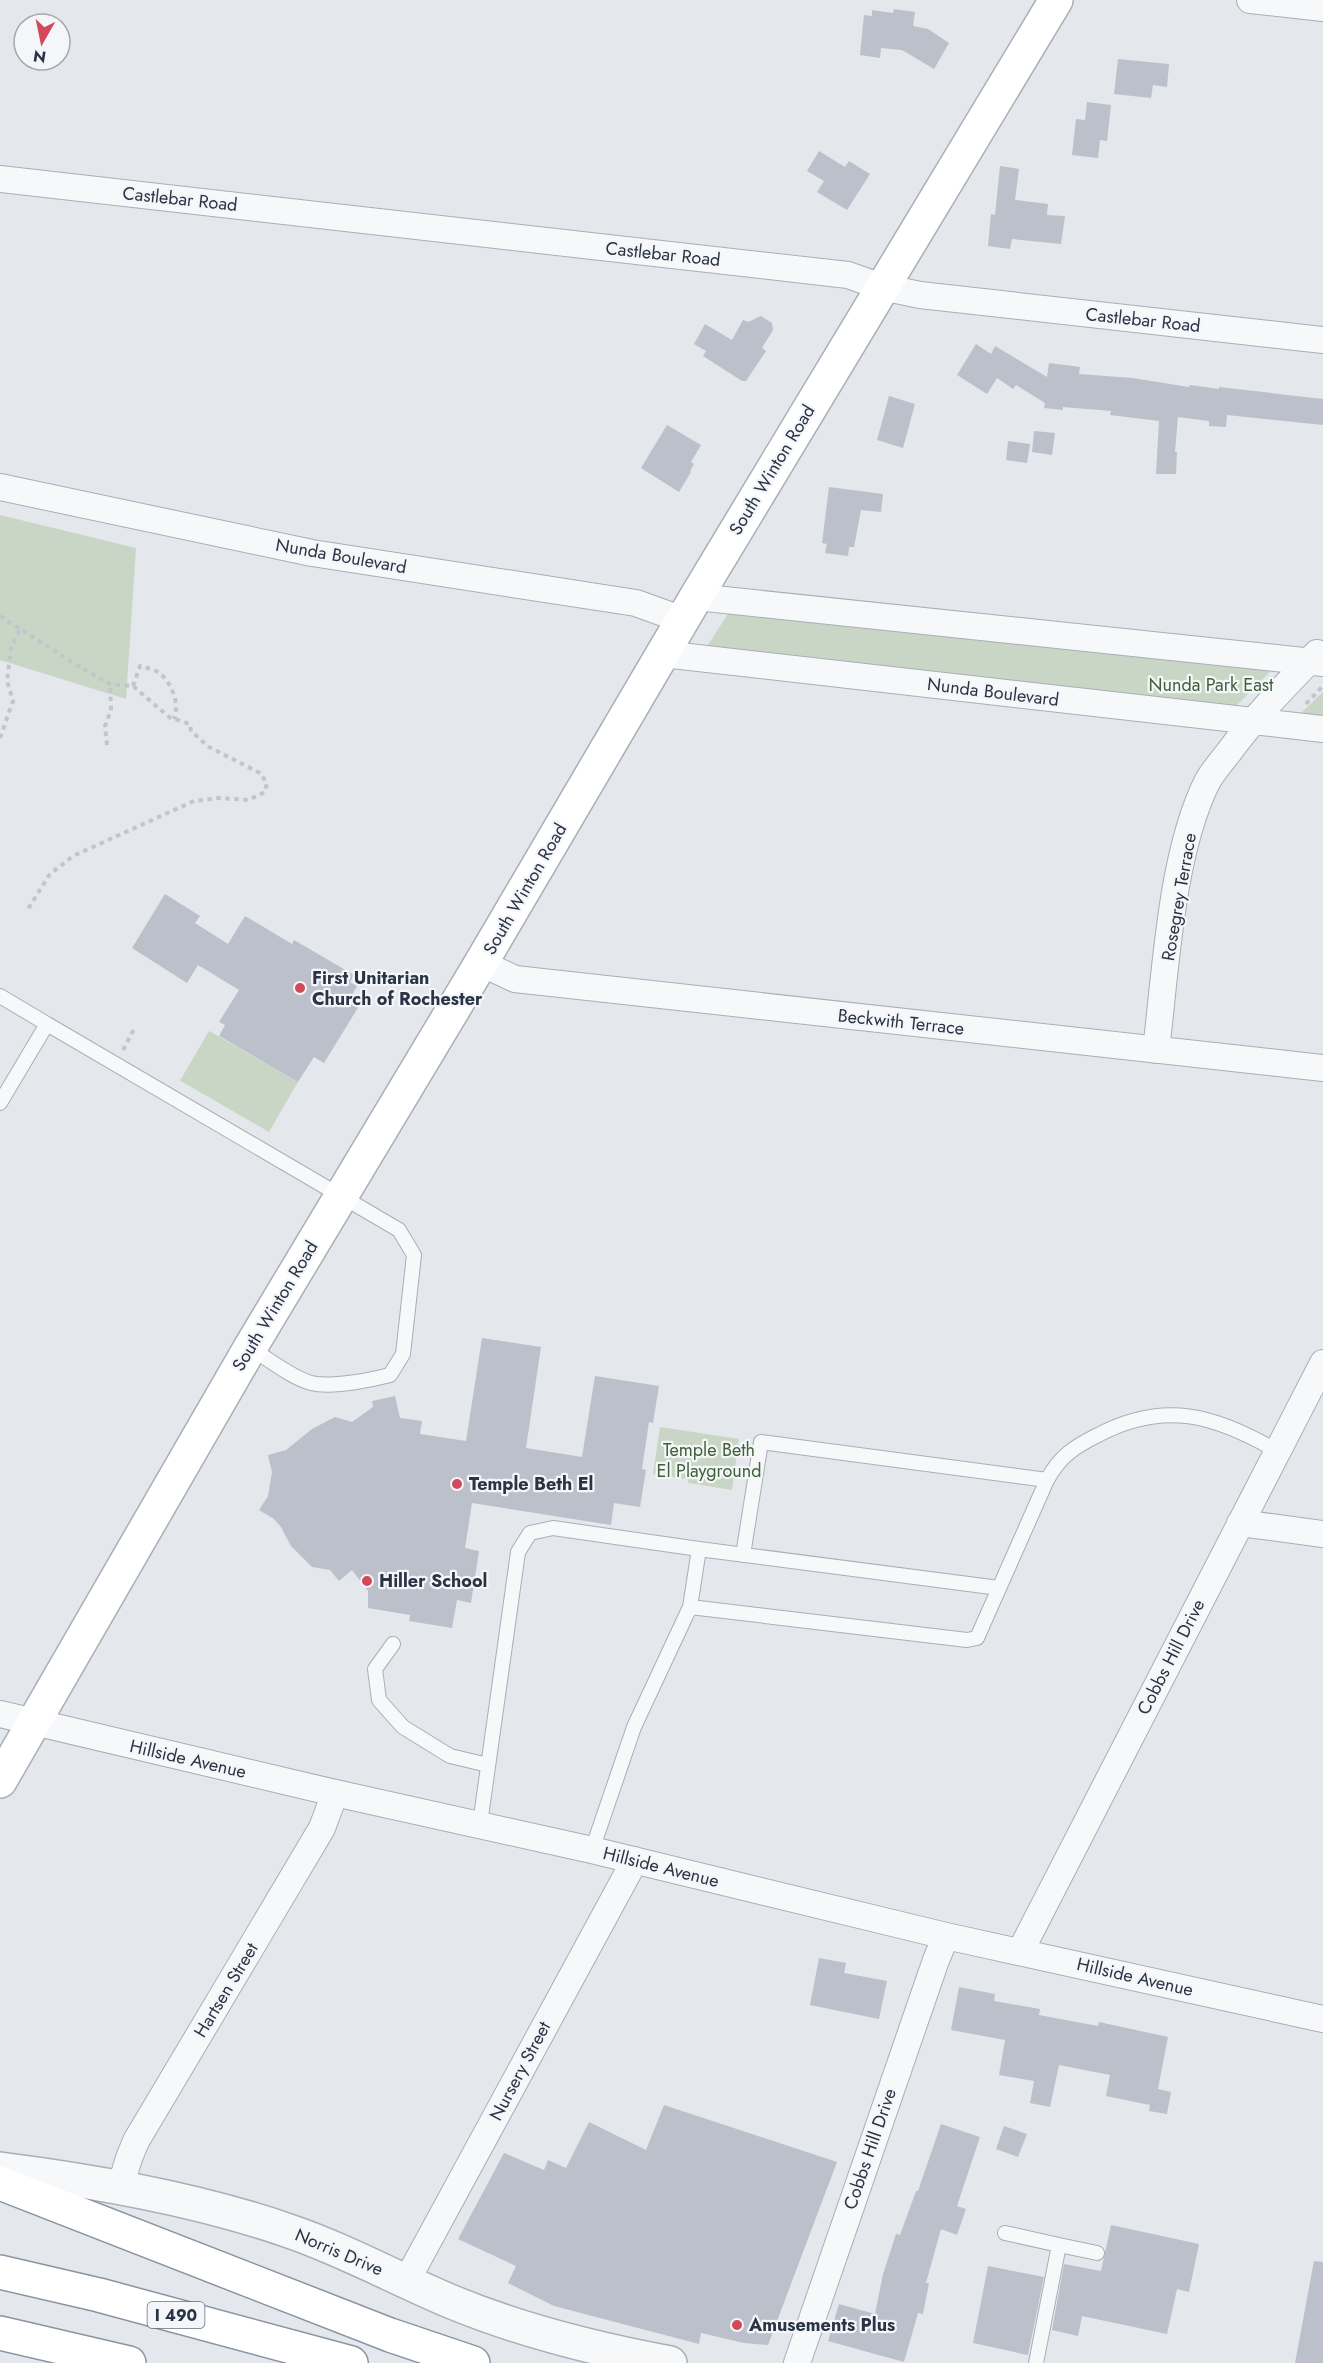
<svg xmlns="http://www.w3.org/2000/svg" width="1323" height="2363" font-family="Jost,sans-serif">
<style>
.green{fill:#c9d6c5}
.building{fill:#bbc0ca}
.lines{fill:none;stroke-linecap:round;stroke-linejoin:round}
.service-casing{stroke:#a9aeb7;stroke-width:16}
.minor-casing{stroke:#a9aeb7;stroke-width:28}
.tertiary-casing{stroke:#a9aeb7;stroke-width:36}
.secondary-casing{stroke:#a9aeb7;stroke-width:36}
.motorway-casing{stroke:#8b94a3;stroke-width:36}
.path{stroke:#c2c5cb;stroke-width:4;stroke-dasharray:4.5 4.5;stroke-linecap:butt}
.service{stroke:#f7f8fa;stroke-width:14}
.minor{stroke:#f7f8fa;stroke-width:26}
.tertiary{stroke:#f7f8fa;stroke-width:33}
.secondary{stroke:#fff;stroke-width:33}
.motorway{stroke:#fff;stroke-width:33}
.poi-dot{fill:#d1495b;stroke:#f4f6f9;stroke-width:2}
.labels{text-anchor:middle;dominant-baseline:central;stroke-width:4.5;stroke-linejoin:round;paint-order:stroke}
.shield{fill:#f4f6f9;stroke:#676e7b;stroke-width:1.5}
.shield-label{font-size:16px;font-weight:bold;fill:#2b3445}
.street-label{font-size:18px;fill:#2b3445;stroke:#f4f6f9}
.park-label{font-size:18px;fill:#3f6138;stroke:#f4f6f9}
.poi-label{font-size:18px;font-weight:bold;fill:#2b3445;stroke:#f4f6f9;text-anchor:start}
</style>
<rect width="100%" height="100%" fill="#e4e7ec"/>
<path class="green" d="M0,515L136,548L126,699L0,660Z
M731,609L1262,667L1270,672L1232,710L706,648Z
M1323,692V720L1297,717Z
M209,1031L298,1082L269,1132L179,1080L181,1079Z
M660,1427L739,1439L732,1490L689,1483L687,1479L653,1474Z"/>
<path class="building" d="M894,9L915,12L913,26L928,29L949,43L934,69L902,50L881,48L880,58L860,55L864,15L872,16V10L893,13Z
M1118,59L1169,64L1167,87L1153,85L1151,98L1114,94Z
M1087,102L1111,105L1107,141L1100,140L1098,158L1072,155L1076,119L1085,120Z
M819,151L845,167L849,161L870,174L847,210L817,192L824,181L807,171Z
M1000,166L1019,169L1015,200L1048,204L1047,215L1065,216L1061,244L1012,239L1010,249L988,246L991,214L995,215Z
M761,316L772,323L773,330L762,348L766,351L746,381H742L703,356L706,351L694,344L705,324L732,340L743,320L748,322Z
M976,344L991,354L995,346L1047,377L1049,363L1080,367L1079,374L1132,378L1189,387L1190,385L1219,389V387L1323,399V425L1227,415L1226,427L1209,426V421L1178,417L1175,452H1177L1176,474H1156L1159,421L1110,415L1111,411L1063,407V410L1044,408L1045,403L1016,385L1013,389L997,378L987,394L957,375Z
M889,396L915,404L903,448L877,440Z
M667,425L701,445L691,462L694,464L690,471L691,472L679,492L641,468Z
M1034,431L1055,433L1052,455L1032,452Z
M1008,441L1030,444L1027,463L1006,460Z
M829,487L883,494L881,512L861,510L854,547H849L848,556L825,553L827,544L822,543Z
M165,894L200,916L195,923L228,944L245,916L292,944L294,940L354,975L350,982L357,986L349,1000L359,1006L324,1063L314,1057L298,1082L219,1036L225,1025L219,1022L239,990L198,965L187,983L132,948Z
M482,1338L541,1347L526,1448L582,1457L595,1376L659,1386L653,1423L649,1422L642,1469L646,1470L640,1507L614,1503L611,1525L472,1503L465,1548L479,1551L471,1603L457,1600L452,1628L409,1621L410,1615L368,1608V1591L352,1570L339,1581L330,1570L312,1567L291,1546L281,1527L274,1519L259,1510L268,1496L272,1472L268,1455L286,1450L312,1429L335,1417L352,1422L373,1407L372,1401L395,1396L400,1418L422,1421L420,1434L466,1441Z
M819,1958L846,1963L844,1973L887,1981L879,2019L810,2005Z
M959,1987L995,1994L994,2001L1040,2009L1039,2015L1098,2026L1099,2022L1168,2037L1158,2089L1171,2092L1167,2114L1149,2111L1150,2105L1106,2096L1110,2075L1059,2065L1050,2107L1030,2103L1034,2081L999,2075L1005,2040L951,2030Z
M664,2105L837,2162L768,2345L744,2343L701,2333L699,2344L554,2306L508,2283L516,2266L458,2239L504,2153L544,2170L548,2160L566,2168L589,2122L646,2150Z
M941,2124L980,2137L957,2206L966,2209L957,2235L941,2229L926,2283H929L923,2314L918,2313L904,2362L828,2341L839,2304L875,2314L883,2274L896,2234L900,2235L916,2191H918Z
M1004,2126L1027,2134L1018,2157L996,2149Z
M1111,2225L1199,2244L1189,2292L1177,2289L1167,2334L1082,2316L1078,2336L1052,2330L1064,2264L1101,2271Z
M1314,2261L1323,2262V2363H1295Z
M988,2266L1044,2277L1028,2355L973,2343Z"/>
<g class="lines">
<defs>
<path id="service" d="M0,996L47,1024
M0,1103L47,1024L399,1230L414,1255L403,1354L390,1375C370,1380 331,1388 311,1383C292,1378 267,1358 250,1348
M743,1555L761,1442L1047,1480
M690,1607L967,1640L977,1638L1047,1480C1060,1456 1074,1447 1098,1435C1164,1400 1215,1415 1277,1451
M393,1644L375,1669L379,1700L403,1727L450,1756L488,1765
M480,1824L518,1552L530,1533L553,1528L699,1549L999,1588
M592,1850L634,1727L690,1607L699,1549
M1005,2233L1059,2245L1036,2363
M1059,2245L1097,2253"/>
<path id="minor" d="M1250,0L1323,8
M0,179L848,275L882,287L920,295L1323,340
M0,487L312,553L636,603L683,620
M696,597L1323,663
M663,654L1323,729
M481,963L515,979L1323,1068
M1156,1050C1166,968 1171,855 1207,782C1213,771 1222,761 1229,752C1255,716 1286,685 1317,653
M1240,1523L1323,1534
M0,1714L335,1793L592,1850L946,1936L1323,2019
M1020,1952L1323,1363
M120,2188L129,2158L136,2141L322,1828L335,1793
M406,2282L635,1860
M797,2363L936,1960L946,1936"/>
<path id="tertiary" d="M0,2169C95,2181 198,2199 289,2231C345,2250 397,2279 452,2302C522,2331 595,2349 670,2363"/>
<path id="secondary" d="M0,1781L250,1348L481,963L696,597L1056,0"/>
<path id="motorway" d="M0,2183L390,2335L473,2363
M0,2272L99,2295L351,2363
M0,2333L129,2363"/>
</defs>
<use href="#service" class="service-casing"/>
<use href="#minor" class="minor-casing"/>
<use href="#tertiary" class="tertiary-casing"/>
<use href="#secondary" class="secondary-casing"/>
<use href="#motorway" class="motorway-casing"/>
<path class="path" d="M0,616L83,669L110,684L133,686L169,717L190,724L191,731L209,747L260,773L267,783L265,792L248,800L219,798L194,801L73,856L50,874L28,909
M133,686L140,666C146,668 153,669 158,672C172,682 180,704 174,719
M1306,704L1323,686
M0,738L13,701L7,681L11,649L20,628
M107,745L105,726L111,710L110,684
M123,1050L134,1029"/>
<use href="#service" class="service"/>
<use href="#minor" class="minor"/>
<use href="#tertiary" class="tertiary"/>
<use href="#secondary" class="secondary"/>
<use href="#motorway" class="motorway"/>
</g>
<g class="poi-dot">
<circle cx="300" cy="988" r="6"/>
<circle cx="457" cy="1484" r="6"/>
<circle cx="367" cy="1581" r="6"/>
<circle cx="737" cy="2325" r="6"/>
</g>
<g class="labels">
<rect class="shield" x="147.5" y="2302" width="57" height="26" rx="4.5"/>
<g class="shield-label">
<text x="176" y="2315">I 490</text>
</g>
<g class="street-label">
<text transform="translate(180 199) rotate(6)">Castlebar Road</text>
<text transform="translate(663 254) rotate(6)">Castlebar Road</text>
<text transform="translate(1143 320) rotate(6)">Castlebar Road</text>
<text transform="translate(772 470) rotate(-59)">South Winton Road</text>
<text transform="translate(341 556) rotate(10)">Nunda Boulevard</text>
<text transform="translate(993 692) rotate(7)">Nunda Boulevard</text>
<text transform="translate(525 889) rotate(-60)">South Winton Road</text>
<text transform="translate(1179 897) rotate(-80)">Rosegrey Terrace</text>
<text transform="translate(901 1022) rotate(6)">Beckwith Terrace</text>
<text transform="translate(275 1306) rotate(-59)">South Winton Road</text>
<text transform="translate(1171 1657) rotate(-63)">Cobbs Hill Drive</text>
<text transform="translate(188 1759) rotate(13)">Hillside Avenue</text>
<text transform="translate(661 1867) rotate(14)">Hillside Avenue</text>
<text transform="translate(1135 1977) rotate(13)">Hillside Avenue</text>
<text transform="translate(226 1990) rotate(-59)">Hartsen Street</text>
<text transform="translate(520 2071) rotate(-62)">Nursery Street</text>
<text transform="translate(870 2149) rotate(-71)">Cobbs Hill Drive</text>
<text transform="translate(339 2252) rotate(23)">Norris Drive</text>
</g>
<g class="park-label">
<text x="1211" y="685">Nunda Park East</text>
<text x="709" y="1450">Temple Beth<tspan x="709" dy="21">El Playground</tspan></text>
</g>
<g class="poi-label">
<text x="312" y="978">First Unitarian<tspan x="312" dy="21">Church of Rochester</tspan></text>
<text x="469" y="1484">Temple Beth El</text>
<text x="379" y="1581">Hiller School</text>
<text x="749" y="2325">Amusements Plus</text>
</g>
</g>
<g transform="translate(42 42) rotate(189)"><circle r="28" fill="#f4f6f9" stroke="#a4a8b1" stroke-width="1.5"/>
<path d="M0-4.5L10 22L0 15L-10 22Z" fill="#d1495b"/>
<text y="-9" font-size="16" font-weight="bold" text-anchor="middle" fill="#2b3445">N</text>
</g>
</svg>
